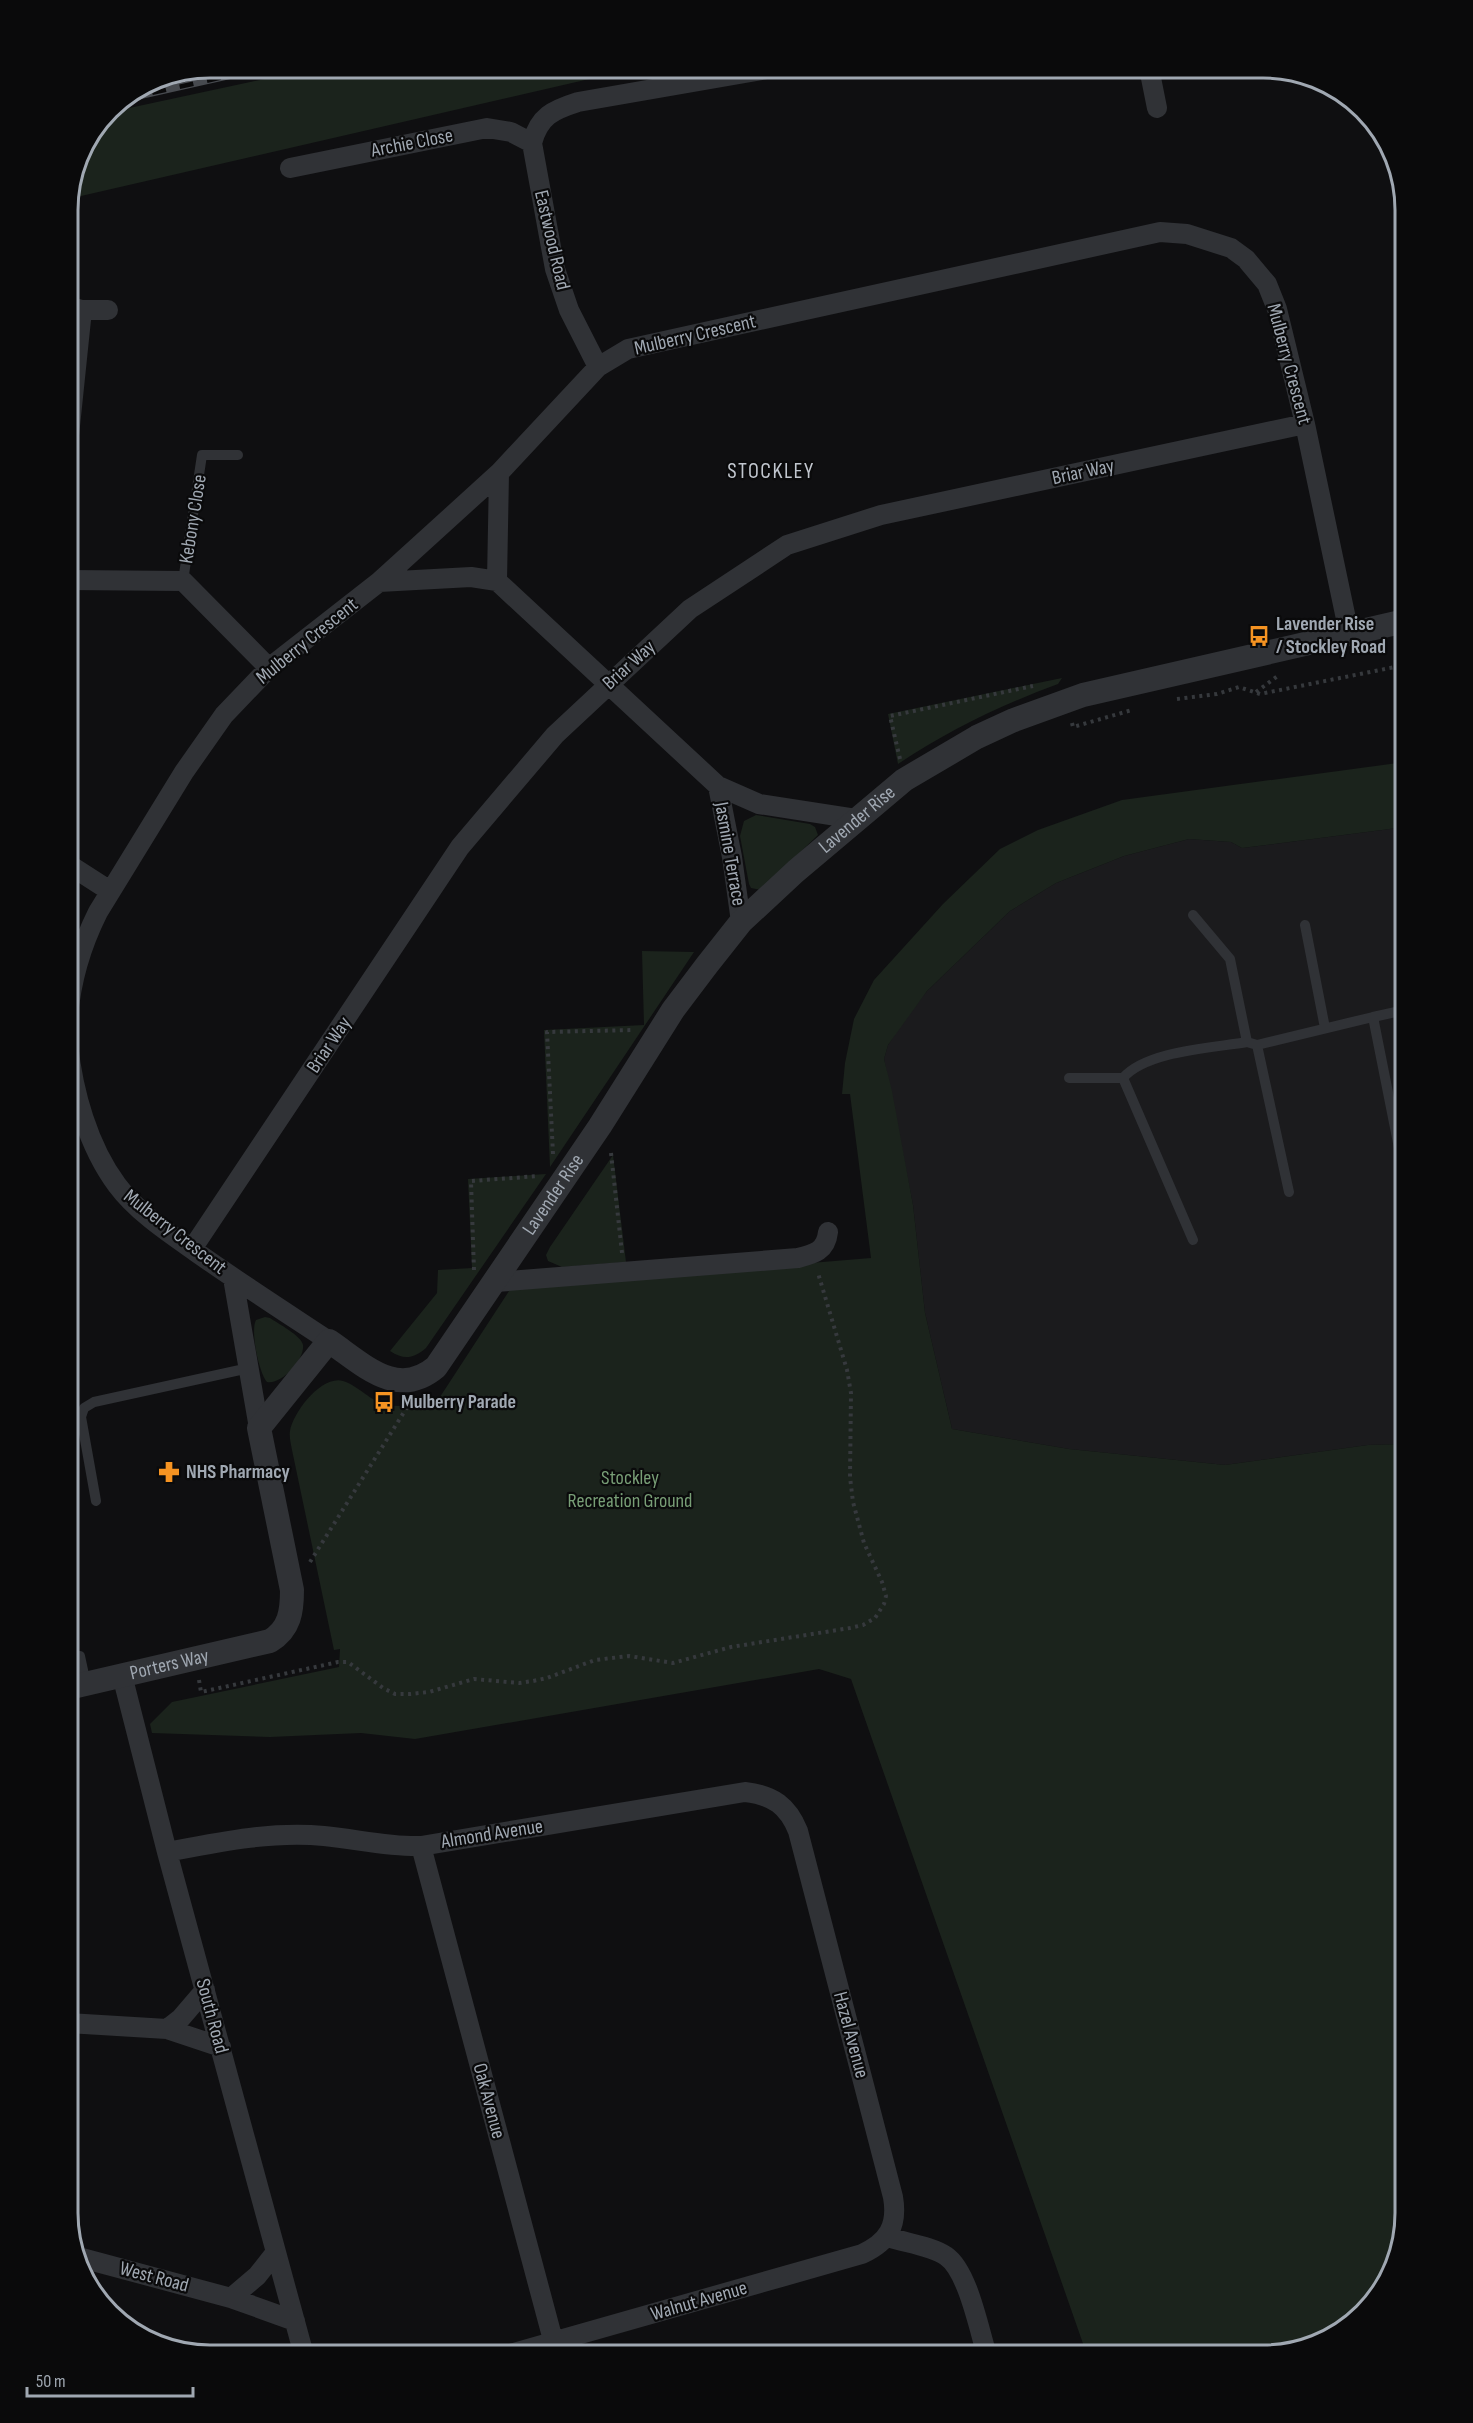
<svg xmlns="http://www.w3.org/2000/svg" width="1473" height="2423" font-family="'Sofia Sans Condensed',sans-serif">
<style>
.built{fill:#1b1b1d}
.green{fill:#1b231c}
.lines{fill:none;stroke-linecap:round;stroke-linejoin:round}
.path{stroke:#36393d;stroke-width:4;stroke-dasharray:3 4.5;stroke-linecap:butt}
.service{stroke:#303236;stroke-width:10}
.minor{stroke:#303236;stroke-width:20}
.tertiary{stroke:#303236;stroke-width:24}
.rail-casing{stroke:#474a4f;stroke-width:7}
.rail{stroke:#0a0a0b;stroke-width:4.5;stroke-dasharray:14;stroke-linecap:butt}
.labels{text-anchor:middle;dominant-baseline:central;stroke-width:4.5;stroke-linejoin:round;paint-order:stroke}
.street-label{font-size:20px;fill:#a0a8b2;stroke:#0a0a0b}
.poi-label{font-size:20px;font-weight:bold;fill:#a0a8b2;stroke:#0a0a0b;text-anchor:start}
.park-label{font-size:20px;fill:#789e76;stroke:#0a0a0b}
.quarter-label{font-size:22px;letter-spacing:1.5px;fill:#c1c6ce;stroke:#0a0a0b}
.rim{fill:none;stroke:#a0a8b2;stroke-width:3}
</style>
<rect width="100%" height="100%" fill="#0f0f11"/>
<path class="built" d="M1405,827V1444L1368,1445L1225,1465L1069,1449L952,1429L925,1313L913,1205L884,1059L888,1045L904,1020L927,991L1010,911L1056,883L1124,856L1189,839L1231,842L1242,848Z"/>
<path class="green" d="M315,68H637L68,199L78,155L106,113Z
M1062,678L1058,684C1001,705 949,730 898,764L888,714Z
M1405,762V827L1242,848L1231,842L1189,839L1124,856L1056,883L1010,911L927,991L888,1045L884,1059L892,1091L913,1205L925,1313L952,1429L1069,1449L1225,1465L1368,1445L1405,1444V2214L1382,2292L1326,2341L1263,2355H1087L851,1679L819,1669L415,1739L361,1733L270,1737L152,1733L150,1724L172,1702L339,1667L340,1649L334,1650L292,1450C291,1444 289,1437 290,1431C293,1413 321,1375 343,1381C359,1386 371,1402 387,1405C405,1408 421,1404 438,1400L511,1288L871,1258L850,1094H842L845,1063L854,1019L874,980L943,904L1000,849L1038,830L1122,800Z
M756,815L810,824L815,827L818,835L761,890L751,888L749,884L740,836L744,821Z
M642,951L694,952L550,1167L544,1030L644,1025Z
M613,1155L626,1262L562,1267L548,1261L546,1255L550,1247Z
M546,1174L426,1348C413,1359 404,1360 390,1351L437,1293L438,1270L472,1268L468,1179Z
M265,1317L270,1318C277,1323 302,1336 303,1345C305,1359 282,1385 267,1382C259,1373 250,1331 256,1320Z"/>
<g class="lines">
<path class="path" d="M1256,692L1279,675
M1177,699L1217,694L1239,687L1260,694L1405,665
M1072,723L1073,727L1132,710
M900,759L890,716L1033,686
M611,1153L622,1253
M553,1154L547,1032L633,1030
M474,1270L471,1181L539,1176
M310,1562L411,1401
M199,1680L201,1692L338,1662H348L383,1688L395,1694H410L429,1692L474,1679L519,1683L533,1681L547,1678L595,1660L629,1656L673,1663L731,1647L850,1628L863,1625L875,1618L884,1604L886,1596L882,1582L864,1543L853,1502L850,1477L851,1393L847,1370L818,1273"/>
<path class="service" d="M183,581L202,455H238
M1193,915L1230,959L1247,1042
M1305,925L1325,1028
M1069,1078H1123
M1403,1168L1373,1017L1405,1010
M1289,1192L1257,1045L1373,1017
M1193,1240L1123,1078C1146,1051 1212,1048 1247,1042L1257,1045
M96,1501L81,1417L84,1408L94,1402L249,1368
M80,1656L86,1684"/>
<path class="minor" d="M1149,68L1157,108
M290,168L487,128L511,132L532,143
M68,306L82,310H108
M598,367L569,310L555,269L532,143C539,116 553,110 578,102L773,68
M68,445L82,310
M68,580L183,581L269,668
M497,581L499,473
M379,582L471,577L497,581L718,786L759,804L856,819
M718,786L732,857L741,922
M68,864L110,891
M68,1017C71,979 81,946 98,912L184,772L224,715L269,668L379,582L499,473L598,367L628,349L1160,232L1187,234L1231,248L1246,259L1267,284L1277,309L1305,424L1349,633
M68,1044C73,1092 88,1146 117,1185C137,1212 169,1233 196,1252C240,1283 285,1312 329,1341
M192,1249L460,847L555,735L690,609L787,545L881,515L1305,424
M233,1278L259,1428
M496,1282L798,1258C814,1254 826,1251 828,1232
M122,1675L167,1852L304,2355
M421,1846L557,2355
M167,1852C219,1842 271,1831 324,1836C357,1839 387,1847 421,1846L745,1792C773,1795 788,1806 798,1831L893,2197C898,2226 888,2242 862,2254L507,2355
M68,2023L167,2029L221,2047
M167,2029L181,2018L205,1990
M888,2237C906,2243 931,2246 946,2256C968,2271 979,2330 987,2355
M78,2257L231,2298L295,2321
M231,2298L257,2276L276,2252"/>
<path class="tertiary" id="s1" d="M68,1688L270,1641C290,1629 292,1611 292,1590L259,1428L329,1341C363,1364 397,1400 436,1367L600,1126L673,1010L707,965L741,922L796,871L904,780L977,737L1014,720L1083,695L1405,621"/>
<defs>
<path id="rail" d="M125,99L264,68"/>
</defs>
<use href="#rail" class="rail-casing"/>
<use href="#rail" class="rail"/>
</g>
<defs>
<symbol id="bus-bare" viewBox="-9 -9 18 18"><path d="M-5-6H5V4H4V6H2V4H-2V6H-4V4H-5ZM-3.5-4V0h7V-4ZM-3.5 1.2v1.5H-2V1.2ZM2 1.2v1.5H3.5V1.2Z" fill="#f59322" stroke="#0a0a0b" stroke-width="2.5" paint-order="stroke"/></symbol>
<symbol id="pharmacy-bare" viewBox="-9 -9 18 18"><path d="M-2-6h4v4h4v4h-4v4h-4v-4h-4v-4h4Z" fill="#f59322" stroke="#0a0a0b" stroke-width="2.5" paint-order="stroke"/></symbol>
</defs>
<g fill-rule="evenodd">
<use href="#bus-bare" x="1244" y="621" width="30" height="30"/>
<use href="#bus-bare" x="369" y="1387" width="30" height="30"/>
<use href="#pharmacy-bare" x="154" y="1457" width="30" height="30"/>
</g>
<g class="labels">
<g class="street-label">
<text transform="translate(412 143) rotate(-11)">Archie Close</text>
<text transform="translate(552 240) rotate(77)">Eastwood Road</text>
<text transform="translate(695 335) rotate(-13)">Mulberry Crescent</text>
<text transform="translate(1289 364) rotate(75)">Mulberry Crescent</text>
<text transform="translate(1083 472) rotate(-12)">Briar Way</text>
<text transform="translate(193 519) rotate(-81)">Kebony Close</text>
<text transform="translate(307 641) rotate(-39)">Mulberry Crescent</text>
<text transform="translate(629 665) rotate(-42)">Briar Way</text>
<text stroke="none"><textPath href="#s1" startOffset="1359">Lavender Rise</textPath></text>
<text transform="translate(730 854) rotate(80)">Jasmine Terrace</text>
<text transform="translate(329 1045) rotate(-56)">Briar Way</text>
<text stroke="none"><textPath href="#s1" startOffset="873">Lavender Rise</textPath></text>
<text transform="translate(175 1232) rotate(38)">Mulberry Crescent</text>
<text stroke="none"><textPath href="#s1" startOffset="104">Porters Way</textPath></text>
<text transform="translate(492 1834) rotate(-9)">Almond Avenue</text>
<text transform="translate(212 2016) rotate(75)">South Road</text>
<text transform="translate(851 2035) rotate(75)">Hazel Avenue</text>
<text transform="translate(489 2101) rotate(75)">Oak Avenue</text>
<text transform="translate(154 2277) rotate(15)">West Road</text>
<text transform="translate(699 2301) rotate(-16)">Walnut Avenue</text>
</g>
<g class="poi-label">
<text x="1276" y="624">Lavender Rise<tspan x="1276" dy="23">/ Stockley Road</tspan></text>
<text x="401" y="1402">Mulberry Parade</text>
<text x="186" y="1472">NHS Pharmacy</text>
</g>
<g class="park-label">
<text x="630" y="1478">Stockley<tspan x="630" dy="23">Recreation Ground</tspan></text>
</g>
<g class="quarter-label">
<text x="771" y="471">STOCKLEY</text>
</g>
</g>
<path d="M0 0H1473V2423H0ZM210 78H1263A132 132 0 0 1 1395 210V2213A132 132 0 0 1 1263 2345H210A132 132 0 0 1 78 2213V210A132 132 0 0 1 210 78Z" fill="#0a0a0b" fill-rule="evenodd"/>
<path class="rim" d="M210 78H1263A132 132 0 0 1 1395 210V2213A132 132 0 0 1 1263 2345H210A132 132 0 0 1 78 2213V210A132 132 0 0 1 210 78Z"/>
<path d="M27 2387v9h166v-9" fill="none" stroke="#a0a8b2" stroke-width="3"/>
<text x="36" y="2387" font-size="18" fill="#a0a8b2" stroke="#0a0a0b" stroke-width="4.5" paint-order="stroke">50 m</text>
</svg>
